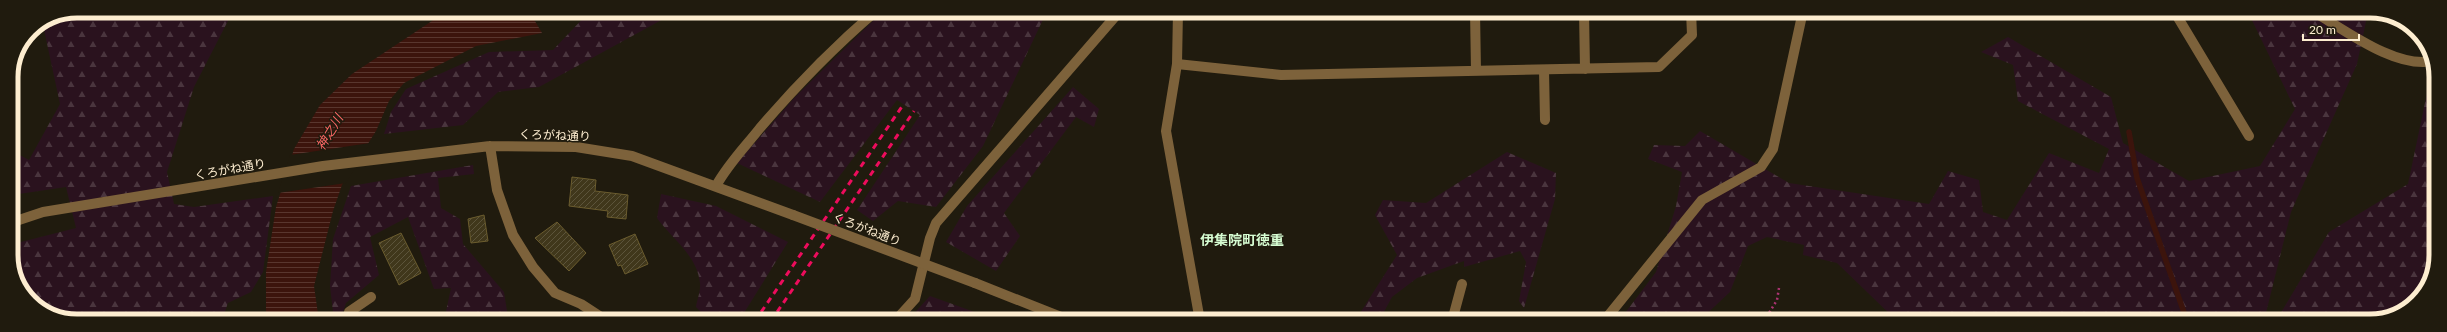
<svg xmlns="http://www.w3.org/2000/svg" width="2447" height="332" font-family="Lato,'Noto Sans JP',sans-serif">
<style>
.forest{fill:url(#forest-firs)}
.water{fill:url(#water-rules)}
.pier{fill:#201b0e}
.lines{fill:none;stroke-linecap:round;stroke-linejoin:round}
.stream{stroke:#3c140c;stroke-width:5.5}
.building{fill:url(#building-hatch);stroke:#6b5c2e}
.path{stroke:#ac3472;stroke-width:2.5;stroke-dasharray:2 3;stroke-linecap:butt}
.minor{stroke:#7d623b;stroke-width:10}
.rail{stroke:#ed0c5c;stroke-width:3;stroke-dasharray:6 5;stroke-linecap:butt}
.minor-bridge{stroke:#7d623b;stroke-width:10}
.labels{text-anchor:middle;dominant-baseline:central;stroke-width:3;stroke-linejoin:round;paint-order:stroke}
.street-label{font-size:12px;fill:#fdedd0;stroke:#201b0e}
.water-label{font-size:13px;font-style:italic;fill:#f76563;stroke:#201b0e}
.quarter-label{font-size:14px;font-weight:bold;fill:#d6fdd2;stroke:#201b0e}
.rim{fill:none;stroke:#fdedd0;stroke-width:5}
</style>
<defs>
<pattern id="forest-firs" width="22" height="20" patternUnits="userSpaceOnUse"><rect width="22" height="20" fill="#2a121e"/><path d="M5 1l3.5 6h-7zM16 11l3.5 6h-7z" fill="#4a353e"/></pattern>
<pattern id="water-rules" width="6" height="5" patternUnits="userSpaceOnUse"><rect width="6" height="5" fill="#3c140c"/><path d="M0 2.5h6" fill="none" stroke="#59362e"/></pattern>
<pattern id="building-hatch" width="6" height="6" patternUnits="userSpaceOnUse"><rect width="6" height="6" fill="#40371b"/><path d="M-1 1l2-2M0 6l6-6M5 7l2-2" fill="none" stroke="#5c543b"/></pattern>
</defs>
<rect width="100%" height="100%" fill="#201b0e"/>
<path class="forest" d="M77,11H233L194,87L167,172L174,204L194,207L273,196L263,272L251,292L228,303L222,320H69L33,304L13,272V244L76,228L66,187L12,195V151L29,160L60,104L43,25Z
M590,11H678L539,87L498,92L463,125L384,134L391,112L406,89L489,52L553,50Z
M883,11H1047L983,146L936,207L898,201L873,221L857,210L920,115L897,100L820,202L737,163L795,97Z
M2248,12H2368L2357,64L2291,212L2264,321L2217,314V321H1897L1837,263L1803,255L1804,245L1767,237L1748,246L1730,292L1699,321H1619L1656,272L1676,206L1682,172L1648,159L1654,145L1685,146L1700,131L1789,183L1929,204L1948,171L1979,180L1983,212L2007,220L2049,153L2099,173L2109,149L2018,101L2013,65L1981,52L2008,37L2111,97L2123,143L2189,181L2260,166L2295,109Z
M2435,70V263L2414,304L2370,321H2276L2329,232L2408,184L2431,74Z
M1073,87L1099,109L1094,127L1076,117L1004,213L1020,236L996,271L946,242L967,206Z
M1507,152L1556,173L1555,199L1524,308L1519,301L1526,262L1520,251L1464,267V261L1417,278L1392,297L1379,321H1355L1397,255L1375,215L1383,200L1426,203Z
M473,165L474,174L438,178L441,208L460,219L463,244L504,292L508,317L504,321H444L451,288L434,289L408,217L370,237L379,275L346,303L340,321H334L330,286L333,239L351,186Z
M661,194L716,206L788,242L739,321H710L696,307C697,300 701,290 700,283C697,255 672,239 657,218Z
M930,296L997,320V321H907Z"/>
<path class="water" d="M447,11H529L542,33L476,46L404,83L389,101L376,131L342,185L333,211L314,286L319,321H266V272L276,207L294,149L320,105L352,74Z"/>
<path class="pier" d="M370,143L346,183L278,193L290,155Z"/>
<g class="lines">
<path class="stream" d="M2129,132L2137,178L2187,321"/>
</g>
<path class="building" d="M572,177L596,180L595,191L628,195L626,219L607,217L608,211L569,206Z
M484,215L488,241L471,243L468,219Z
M557,222L586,253L569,271L535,238Z
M401,233L421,273L399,285L379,243Z
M635,234L648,264L625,274L621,265L618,266L609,245Z"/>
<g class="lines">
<path class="path" d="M1764,321L1777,300L1779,288"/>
<path class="minor" d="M1178,11L1177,64L1166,131L1200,321
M1475,11L1476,71
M1584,11L1585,69
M2174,11L2249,136
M2314,12C2345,30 2396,69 2433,61
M1177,64L1281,75L1659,67L1692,35L1691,11
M1544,70L1545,120
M11,119H12
M490,146L497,190L513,235L533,267L555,293L581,304L607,321
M716,186C728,164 745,147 760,128C796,86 834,47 876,11
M13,222L43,212L323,166L490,146L576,147L632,156L793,215
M975,283L1071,321
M348,321L349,312L371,297
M895,321L915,299L930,238L936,223L1120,11
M1452,321L1462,284
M1604,321L1702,200L1761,167L1773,149L1803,11"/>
<path class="rail" d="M755,321L903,105
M771,321L914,111"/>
<path class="minor-bridge" d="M793,215L975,283"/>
</g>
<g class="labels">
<g class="street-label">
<text transform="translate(555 135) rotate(2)">くろがね通り</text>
<text transform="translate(230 169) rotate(-10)">くろがね通り</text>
<text transform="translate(867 229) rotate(21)">くろがね通り</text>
</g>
<g class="water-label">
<text transform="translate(329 132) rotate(-59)">神之川</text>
</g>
<g class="quarter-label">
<text x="1242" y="239">伊集院町徳重</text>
</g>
</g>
<path d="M0 0H2447V332H0ZM77 18H2370A59 59 0 0 1 2429 77V255A59 59 0 0 1 2370 314H77A59 59 0 0 1 18 255V77A59 59 0 0 1 77 18Z" fill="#201b0e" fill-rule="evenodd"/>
<path class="rim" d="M77 18H2370A59 59 0 0 1 2429 77V255A59 59 0 0 1 2370 314H77A59 59 0 0 1 18 255V77A59 59 0 0 1 77 18Z"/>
<path d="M2303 34v6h56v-6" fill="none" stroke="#fdedd0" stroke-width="2"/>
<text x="2309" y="34" font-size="12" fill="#fdedd0" stroke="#201b0e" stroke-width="3" paint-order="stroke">20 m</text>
</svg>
